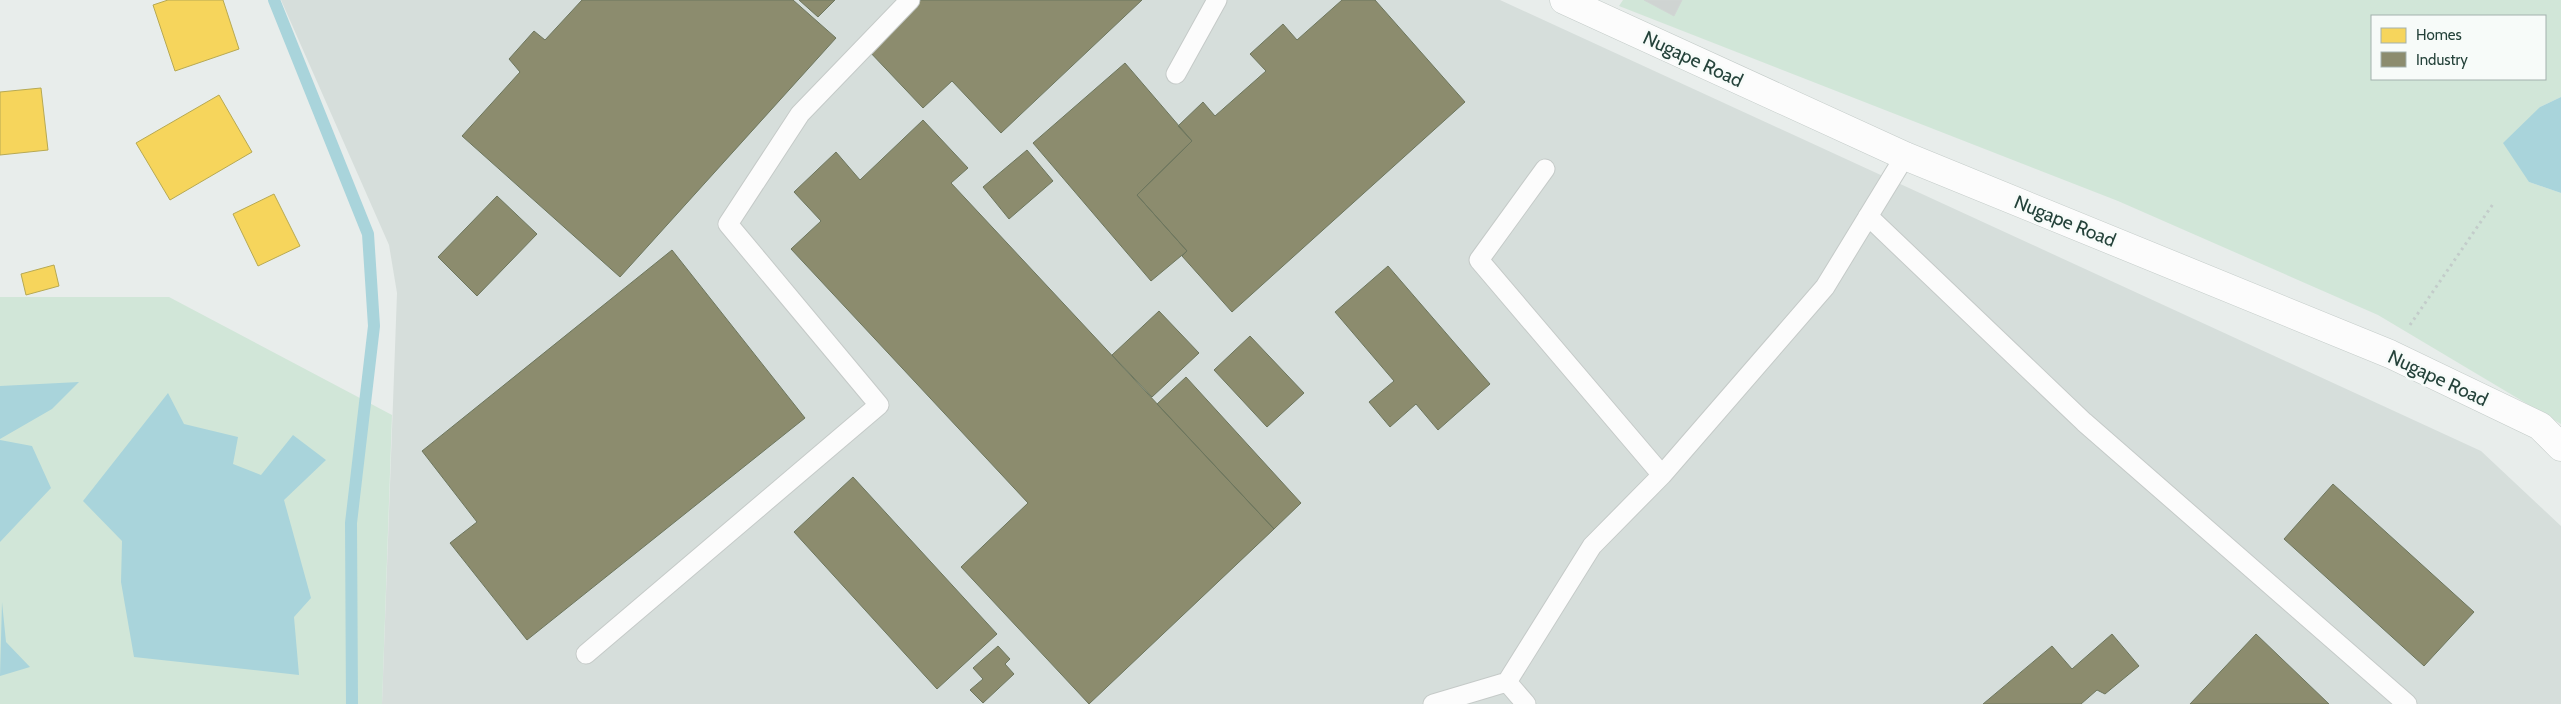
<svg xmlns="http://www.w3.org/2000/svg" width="2561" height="704" font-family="Cabin,sans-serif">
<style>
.built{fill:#d6dedb}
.green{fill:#d1e6d8;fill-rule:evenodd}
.water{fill:#a9d4db}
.homes{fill:#f6d55c;stroke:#b7a952}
.industry{fill:#8c8c6e;stroke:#6d765e}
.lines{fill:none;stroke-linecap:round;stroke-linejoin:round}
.stream{stroke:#a9d4db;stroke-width:12}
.building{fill:#cfd4d2;stroke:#d1d6d4}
.service-casing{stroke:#c5cac8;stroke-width:21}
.secondary-casing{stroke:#c3cbc8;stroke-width:29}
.path{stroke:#c3ccca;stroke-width:3;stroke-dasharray:2.5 4;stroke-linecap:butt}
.service{stroke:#fcfcfc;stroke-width:19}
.secondary{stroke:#fcfcfc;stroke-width:28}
.labels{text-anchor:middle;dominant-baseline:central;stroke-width:5;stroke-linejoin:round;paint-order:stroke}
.street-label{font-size:19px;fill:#24423a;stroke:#f7fbf9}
</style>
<rect width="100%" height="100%" fill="#e8edeb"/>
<path class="built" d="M281,0H1500L2481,451L2561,526V704H382L397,293L389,245Z"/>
<path class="green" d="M1623,0H2561V97L2540,107L2529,182L2561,193V424L2378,315L2118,201L1619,6ZM2372,16H2545V79H2372Z
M0,297H169L392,415L382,704H0Z"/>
<path class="water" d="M2561,97V193L2529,182L2503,143L2540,107Z
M79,382L52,409L0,439V386Z
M168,393L184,424L238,437L233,464L261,475L293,435L326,460L284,500L311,598L294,617L299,675L134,657L121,582L122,541L83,501Z
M0,440L32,446L51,488L0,542Z
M2,602L6,642L30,667L0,676Z"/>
<path class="homes" d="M168,0H223L239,49L175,71L153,5Z
M41,88L48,150L0,155V92Z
M219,95L252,152L170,200L136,143Z
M274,194L300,246L258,266L233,214Z
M54,265L59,286L26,295L21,274Z"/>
<path class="industry" d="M582,0H793L836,38L620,277L462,136L520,72L509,59L534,31L545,40Z
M799,0H835L818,17Z
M921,0H1142L1001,133L952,81L923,108L868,50Z
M1342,0H1375L1465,102L1232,312L1182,256L1187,251L1137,195L1192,141L1178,126L1203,102L1215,116L1266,71L1250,54L1283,24L1297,40Z
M1125,63L1192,141L1137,195L1187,251L1151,281L1033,143Z
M923,120L968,168L951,183L1274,529L1089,704L961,567L1028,503L791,249L821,221L794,192L836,152L860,180Z
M1027,150L1053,181L1009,219L983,187Z
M497,196L537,234L477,296L438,257Z
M672,250L805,418L527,640L450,543L477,522L422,451Z
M1388,266L1490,384L1438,430L1416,404L1390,427L1369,402L1394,381L1335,312Z
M1159,311L1199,353L1152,397L1112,355Z
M1250,336L1304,393L1267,427L1214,370Z
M1186,377L1301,503L1274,529L1157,404Z
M853,477L997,634L937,689L794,532Z
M2333,484L2474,612L2424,666L2284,539Z
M2112,634L2139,666L2105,694L2097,690L2081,704H1983L2052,646L2072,669Z
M2256,634L2329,704H2190Z
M998,646L1010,659L1005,664L1014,674L983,703L970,690L983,679L973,668Z"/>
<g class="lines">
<path class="stream" d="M274,0L368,234L374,326L351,523L352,704"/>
</g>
<path class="building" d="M1644,0H1682L1674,16Z"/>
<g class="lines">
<defs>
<path id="service" d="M1176,74L1217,0
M1545,169L1479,260L1662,475
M1868,216L2084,422L2407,704
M586,654L879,405L728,224L800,114L910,0
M1433,704L1507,682
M1526,704L1507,682L1592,546L1662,475L1825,287L1905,156"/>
<path id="secondary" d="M1564,0L1905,156L2390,354L2540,426L2561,447"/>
</defs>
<use href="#service" class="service-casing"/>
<use href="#secondary" class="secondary-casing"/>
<path class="path" d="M2410,325L2493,204"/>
<use href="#service" class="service"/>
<use href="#secondary" class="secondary"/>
</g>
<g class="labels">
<g class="street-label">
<text transform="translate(1693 59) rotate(25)">Nugape Road</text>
<text transform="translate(2065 221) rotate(22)">Nugape Road</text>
<text transform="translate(2438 378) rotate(25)">Nugape Road</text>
</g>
</g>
<rect x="2371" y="15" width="175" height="65" fill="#f7fbf9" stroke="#a3b1ad"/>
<rect x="2381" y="28" width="25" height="15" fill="#f6d55c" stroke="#a3b1ad"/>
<text x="2416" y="40" font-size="15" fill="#24423a">Homes</text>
<rect x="2381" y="52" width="25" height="15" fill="#8c8c6e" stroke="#a3b1ad"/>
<text x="2416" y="65" font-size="15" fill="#24423a">Industry</text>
</svg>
